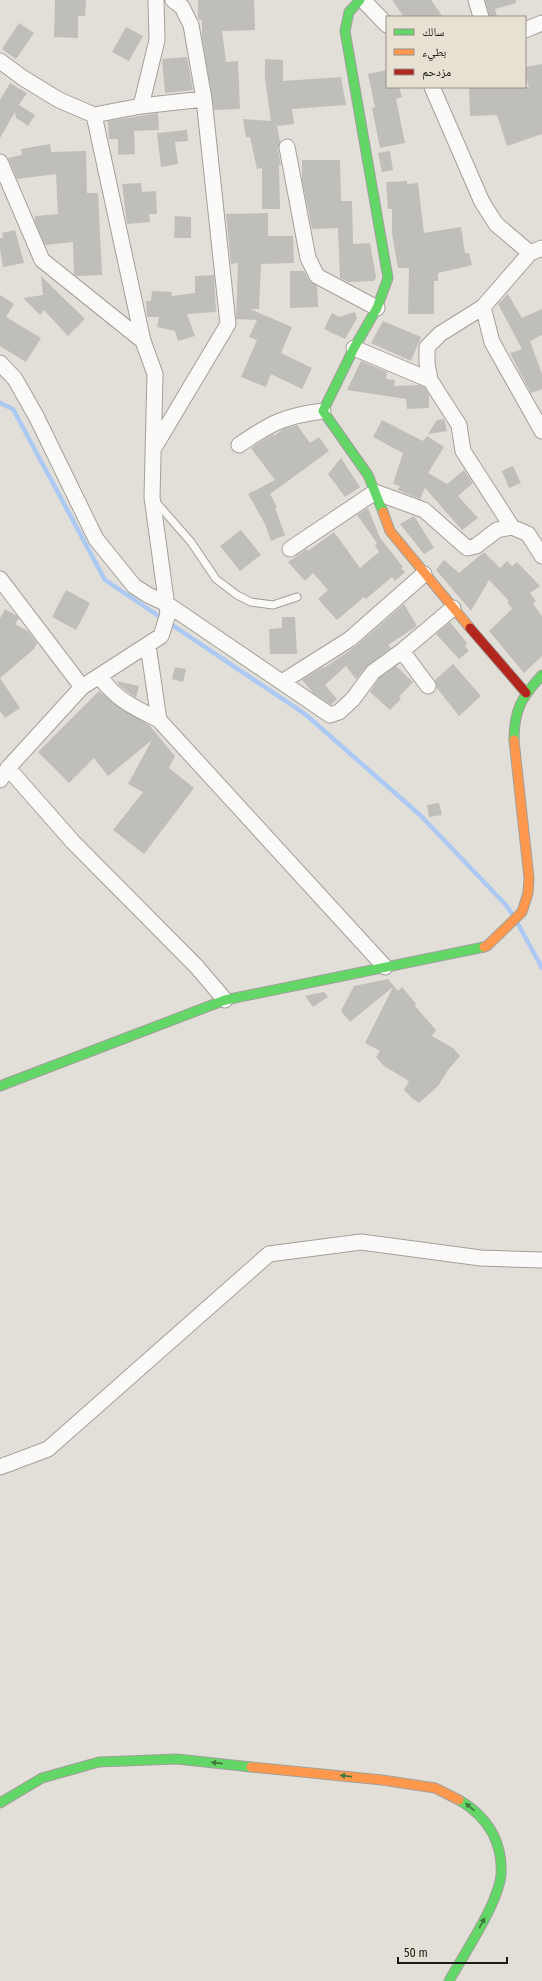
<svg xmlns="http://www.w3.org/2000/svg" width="542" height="1981" font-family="'Fira Sans Condensed','Noto Naskh Arabic',sans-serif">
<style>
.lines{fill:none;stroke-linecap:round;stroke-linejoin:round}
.stream{stroke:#abc9f2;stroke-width:4.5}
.building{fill:#c0beb9}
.lane-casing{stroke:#a2a09a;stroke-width:9}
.street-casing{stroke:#a2a09a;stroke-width:17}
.fast-casing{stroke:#a2a09a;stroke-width:11}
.slow-casing{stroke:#a2a09a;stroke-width:11}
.jam-casing{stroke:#a2a09a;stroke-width:11}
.lane{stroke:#fbfaf9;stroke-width:7}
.street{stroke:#fbfaf9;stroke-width:15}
.fast{stroke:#63d668;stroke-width:9}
.slow{stroke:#ff974d;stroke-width:9}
.jam{stroke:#b3261e;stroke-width:9}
.oneway{fill:#40783e}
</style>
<rect width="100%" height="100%" fill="#e2dfd8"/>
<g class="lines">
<path class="stream" d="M0,403L13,409L105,580L305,714L420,815L506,905L512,914
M518,924L542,968"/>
</g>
<path class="building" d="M55,0H86L85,16H78V38L54,37Z
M198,0H254L255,30L222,31L226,62L238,61L240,109L214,110L202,37V20L198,19Z
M392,0H431L443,17H404Z
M485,0H516V3L495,9L497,17H490Z
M19,23L34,33L16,59L2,49Z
M126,27L143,36L129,61L112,52Z
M187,57L193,90L165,93L162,59Z
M265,59L283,60V81L341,77L346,105L292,109L294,124L277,126L280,142L278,149L281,165H279L280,209H262V168L257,169L250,137H246L243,119L271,121L265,79Z
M542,64V134L507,146L497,115L470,116L469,87H529L525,75V67Z
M387,70V87H399L402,97L396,99L405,143L380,148L372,108L375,107L368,74Z
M10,83L27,93L19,105L35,115L28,126L16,118L15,112L0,138V100Z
M158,113L159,130L134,131L135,154L118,155V139H109L108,121Z
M187,130L188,141L175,142L178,164L161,167L157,133Z
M50,144L51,152L86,151L87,193H98L102,275L76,276L74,274L73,242L45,245L35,222V216L58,214L56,174L17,179L8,158L22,155L21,149Z
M390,151L393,170L382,172L378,153Z
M302,160H340L341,201H352L353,244L370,243L376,277L374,281L348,282L340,278L338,228L312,229L302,180Z
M407,181V184L418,183L424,233L461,227L465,253H469L472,265L438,273V281H434V314H408L409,268H398L392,234V209H388L386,182Z
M141,183L142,192L156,191L157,214H149L150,222L127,224L122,184Z
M268,213V236H293L294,263L261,264L259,309H250L292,327L281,353L312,368L302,389L271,374L266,387L241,377L257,340L249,337L257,320L236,319L238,263L231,264L226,214Z
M175,216L191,217V238H174Z
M15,230L24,263L3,267L0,249V238H3L2,233Z
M290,271H304L309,280L317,286L318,307L290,308Z
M214,275L216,312L187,314L195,336L178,341L175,331L157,327L159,317H147L146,301H151L152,291L172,292L171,296L195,293V276Z
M41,276L85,319L68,336L44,310L40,315L23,298L43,295Z
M508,294L522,318L542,309V335L530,341L542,374V389L531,393L510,353L522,349L498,304Z
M0,295L14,304L6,317L41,338L26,362L0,346Z
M355,312L357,318L345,339L324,329L332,313L339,317Z
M383,321L421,337L411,361L371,343Z
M361,361L387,372L386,379L395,380L394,386L420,385L424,387L429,395V408L407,409L406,399L347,390Z
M444,419L447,431L428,434L437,420Z
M382,420L423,441L427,436L444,447L428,473L447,484L464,470L473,483L458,496L478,518L462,530L425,488L420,499L398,490L400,486L393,484L403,453L373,437Z
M297,425L310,443L319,437L329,451L270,494L277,507L275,508L285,535L271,541L265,524L248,494L275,480L251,448L273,434L274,436L283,429Z
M341,458L360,487L345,497L328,474Z
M513,466L521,483L509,488L502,471Z
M368,508L380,538L403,567L401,568L405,572L395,581L392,577L366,599L364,597L337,620L318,599L328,590L313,573L305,581L288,562L306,549L308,551L334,532L360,568L379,552L375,545L377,543L357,515Z
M414,516L434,548L424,554L400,524Z
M241,530L261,555L240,571L220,546Z
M484,552L500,568L507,561L512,566L517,562L540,586L530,593L536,601L533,604L542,616V656L524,673L489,631L512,609L507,602L509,601L489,580L471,611L436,570L444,560L459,573Z
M66,590L90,603L76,630L52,617Z
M404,604L417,626L388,645L391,648L368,665L356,679L346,666L325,685L337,699L331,705L313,693L302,680L323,667L324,668L356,646Z
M5,609L17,616L19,618L15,624L29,632L37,643L34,649L0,678L20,708L5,718L0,711V618Z
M282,617H295L297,654H270L269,629L282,628Z
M450,622L467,643L465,646L469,651L459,659L436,634Z
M453,664L481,696L459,716L437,688L435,680Z
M396,666L413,682L399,697L401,699L390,710L370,692L379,678Z
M175,667L186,669L183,682L172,679Z
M117,681L139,686L136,698L119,685Z
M99,691L121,709L149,725L175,756L169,768L194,788L144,854L113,830L143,792L128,784L152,740L108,776L94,758L69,783L38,752Z
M439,803L442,815L429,817L427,805Z
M388,979L398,991L402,987L416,1004L415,1006L436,1030L432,1036L453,1048L460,1056L448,1070L438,1086L419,1103L413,1099L404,1090L409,1081L384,1066L376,1057L380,1051L365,1043L393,987L350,1022L341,1011L354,986Z
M324,992L328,997L313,1007L305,996Z"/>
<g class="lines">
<defs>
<path id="lane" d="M156,502L191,542L216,579L237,595L251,602L273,605L297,597"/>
<path id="street" d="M363,0L387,25
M476,0L481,17
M525,30L542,23
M0,61L23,78L59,100L94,115L141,106L204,99
M432,87L482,202L496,224L530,253L542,248
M141,106L157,40L156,0
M287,147L308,258L317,276L377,308
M0,162L42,260L143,341
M530,253L483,307L492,342L542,431
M483,307L440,334L427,347V363L430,380L459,425L463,451L512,527
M354,348L430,380
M0,363L15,379L36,416L96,539L134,586L148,595L167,604L330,715L339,712L353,699L373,672L402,651L453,608
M239,445C271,423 284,416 323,411
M154,448L228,324L204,99L191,25L182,7L173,0
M290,549L375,492L424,510L467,548L476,546L497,530L512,527L528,534L542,556
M0,579L82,687
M148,645L159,720L385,967
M402,651L428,686
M99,676C117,700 133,707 159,720
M282,682L350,639L424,574
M8,768L73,842L197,967L225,1000
M0,780L8,768L82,687L161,636L168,614L152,497L155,374L143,341L94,115
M0,1467L48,1449L269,1254L361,1242L481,1258L542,1260"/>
<path id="fast" d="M360,0L349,12L345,31L388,278L377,308L354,348L323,411L368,475L383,512
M514,740C514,709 522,697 542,675
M0,1086L225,1000L484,947
M0,1803L42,1778L99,1762L177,1759L251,1767
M449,1981C464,1954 498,1904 501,1875C502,1861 499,1846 493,1834C485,1819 473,1808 459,1800"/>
<path id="slow" d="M383,512L390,531L470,628
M484,947L487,946L522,912L528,893L529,878L514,740
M251,1767L382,1780L435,1788L459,1800"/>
<path id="jam" d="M470,628L526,693"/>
</defs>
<use href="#lane" class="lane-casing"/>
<use href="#street" class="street-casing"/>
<use href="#fast" class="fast-casing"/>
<use href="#slow" class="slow-casing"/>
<use href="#jam" class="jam-casing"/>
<use href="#lane" class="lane"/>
<use href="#street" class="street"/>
<use href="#fast" class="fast"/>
<use href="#slow" class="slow"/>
<use href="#jam" class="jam"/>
</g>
<defs><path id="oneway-solid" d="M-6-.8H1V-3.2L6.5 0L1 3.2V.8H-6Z"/></defs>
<g class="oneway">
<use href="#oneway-solid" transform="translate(217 1763) rotate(-174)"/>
<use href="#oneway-solid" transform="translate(346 1776) rotate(-174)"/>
<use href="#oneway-solid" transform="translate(470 1807) rotate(-140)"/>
<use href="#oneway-solid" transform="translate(482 1923) rotate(-61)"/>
</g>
<rect x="386" y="16" width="140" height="72" fill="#e7e1d3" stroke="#969187"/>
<rect x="394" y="29" width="20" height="6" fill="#63d668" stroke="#969187"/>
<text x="422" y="36" font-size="12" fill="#1c1a15">سالك</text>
<rect x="394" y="49" width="20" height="6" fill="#ff974d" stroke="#969187"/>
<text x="422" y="56" font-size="12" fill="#1c1a15">بطيء</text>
<rect x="394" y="69" width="20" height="6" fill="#b3261e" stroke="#969187"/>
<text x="422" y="76" font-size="12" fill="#1c1a15">مزدحم</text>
<path d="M398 1957v6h109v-6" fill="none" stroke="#1c1a15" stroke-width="2"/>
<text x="404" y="1957" font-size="12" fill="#1c1a15" stroke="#e7e1d3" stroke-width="3" paint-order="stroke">50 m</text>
</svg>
